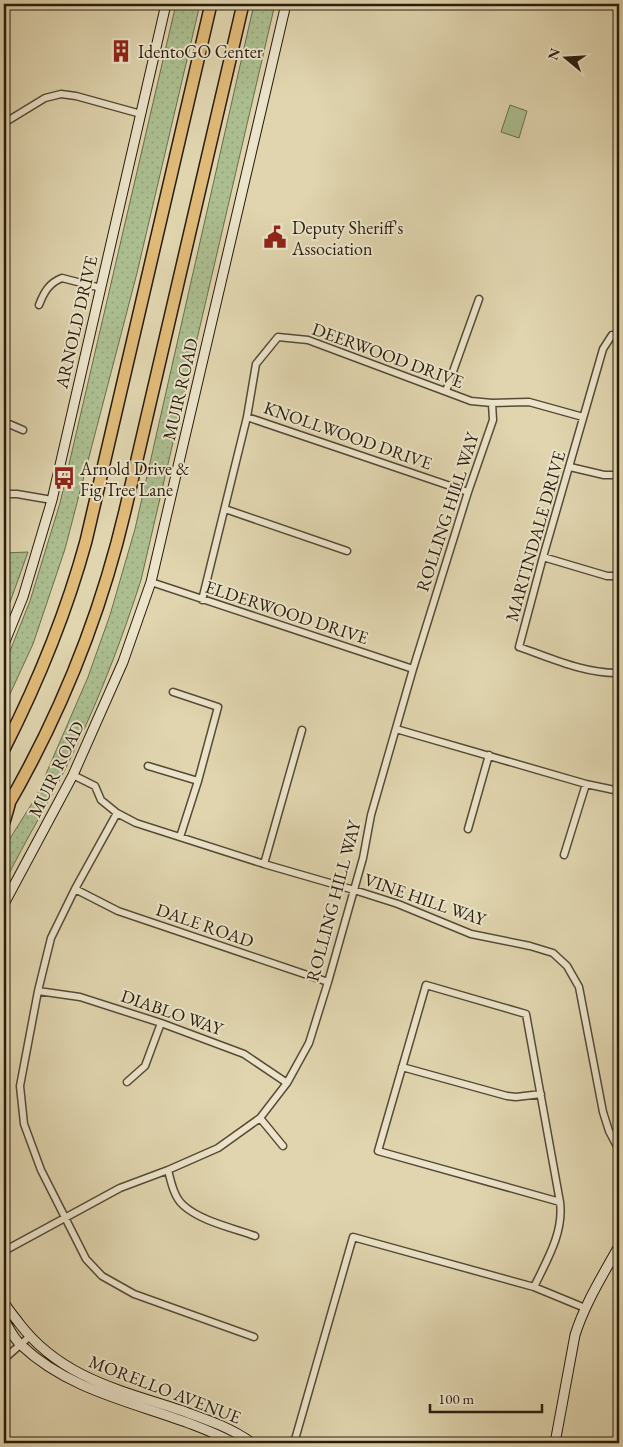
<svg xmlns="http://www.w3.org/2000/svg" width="623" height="1447" font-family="'EB Garamond',serif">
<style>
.grass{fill:url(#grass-dots);stroke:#6b6d4e}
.pitch{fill:#acbe90;stroke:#6b6d4e}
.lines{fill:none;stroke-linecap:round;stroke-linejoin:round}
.street-casing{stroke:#584a36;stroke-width:9}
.secondary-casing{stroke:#2a1c0d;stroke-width:11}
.highway-casing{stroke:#2a1c0d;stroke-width:14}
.street{stroke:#ebe4cb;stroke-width:6}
.secondary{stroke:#ebe4cb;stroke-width:9}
.highway{stroke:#e0ba78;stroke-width:11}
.labels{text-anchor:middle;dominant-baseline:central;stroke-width:4;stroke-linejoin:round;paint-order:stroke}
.poi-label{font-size:18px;fill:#2a1c0d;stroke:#ebe4cb;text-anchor:start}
.street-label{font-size:18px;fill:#2a1c0d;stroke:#ebe4cb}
</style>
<defs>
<pattern id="grass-dots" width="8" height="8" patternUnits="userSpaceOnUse" patternTransform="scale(1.25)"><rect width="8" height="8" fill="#acbe90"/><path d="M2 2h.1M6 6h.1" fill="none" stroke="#94a37b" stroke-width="1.8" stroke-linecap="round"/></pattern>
</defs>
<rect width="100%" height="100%" fill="#e0d5af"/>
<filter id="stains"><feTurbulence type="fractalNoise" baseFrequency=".004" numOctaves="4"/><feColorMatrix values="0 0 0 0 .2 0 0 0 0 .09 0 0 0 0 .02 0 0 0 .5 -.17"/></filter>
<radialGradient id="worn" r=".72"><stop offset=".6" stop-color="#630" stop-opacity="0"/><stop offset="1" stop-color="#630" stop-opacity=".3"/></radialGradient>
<path class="grass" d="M176,4H200L137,273L65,549L33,644L4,707V666L30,601L60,503Z
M254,4H275L141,580C122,639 100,697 73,753C52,798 25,840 4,884V848L36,797L88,677L110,615L135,529Z
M28,552L4,619V604L5,603L4,553Z"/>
<path class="pitch" d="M510,105L527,111L519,138L501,132Z"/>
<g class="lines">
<defs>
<path id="street" d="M4,123L45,98L61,94L76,96L141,114
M39,305C44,292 49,283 62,278L101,288
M619,337L612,335L603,349L543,557L519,647C551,658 585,674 619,673
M446,391L479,299
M247,417L468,492
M4,424H9L23,430
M570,467L604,475H619
M4,494H17L52,500
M225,509L347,551
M543,557L607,576H619
M151,582L413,669
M202,600L247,417L256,364L278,337L308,340L471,401L492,403L529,402L583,417
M173,692L218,707L198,781L180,837
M396,729L586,784L619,791
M148,766L198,781
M73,775L95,786L101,800L117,813L136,823L264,864L354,890L398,904L471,934L530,946L553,953L567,966L579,987L603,1112L609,1131L619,1150
M117,813L75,889L51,938L38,991L20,1086L24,1124L41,1170L86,1259L102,1276L134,1294L254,1337
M468,829L489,755
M564,855L586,784
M264,864L302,730
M75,889L118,911L328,982
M38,991L80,997L161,1023L244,1054L287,1083
M402,1067L507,1096L516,1097L541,1094
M127,1082L145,1066L161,1023
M260,1118L283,1146
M168,1170C171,1182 174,1197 183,1205C200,1221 233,1228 255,1236
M4,1251L120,1188L168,1170L218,1148L260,1118L287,1083L309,1043L328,982L363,858L371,815L413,669L468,492L493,420L492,403
M534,1287C547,1260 564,1232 560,1202L526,1014L426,985L378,1151L560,1202
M4,1359L29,1337
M294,1443L353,1237L534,1287L585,1308"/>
<path id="secondary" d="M4,644L23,597L52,500L166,4
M4,904L73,775L123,662L151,582L286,4
M4,1302C8,1310 14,1316 19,1323C60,1377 119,1390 180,1410C205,1419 230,1427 252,1443
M4,1320C9,1328 14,1339 21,1345C80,1401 165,1406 234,1443
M555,1443L575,1335C585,1303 603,1275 619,1246"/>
<path id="highway" d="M4,749C38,682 66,614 86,541L211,4
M4,812C59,718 100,617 125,511L243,4
M4,822L9,805"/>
</defs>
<use href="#street" class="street-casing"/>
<use href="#secondary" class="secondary-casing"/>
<use href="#highway" class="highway-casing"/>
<use href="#street" class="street"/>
<use href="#secondary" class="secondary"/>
<use href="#highway" class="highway"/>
</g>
<defs>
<symbol id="building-bare" viewBox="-9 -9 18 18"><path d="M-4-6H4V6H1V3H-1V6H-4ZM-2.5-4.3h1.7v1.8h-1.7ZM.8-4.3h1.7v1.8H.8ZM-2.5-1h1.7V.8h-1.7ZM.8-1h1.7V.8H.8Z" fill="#8f2418" stroke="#ebe4cb" stroke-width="2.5" paint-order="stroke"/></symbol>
<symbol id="civic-bare" viewBox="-9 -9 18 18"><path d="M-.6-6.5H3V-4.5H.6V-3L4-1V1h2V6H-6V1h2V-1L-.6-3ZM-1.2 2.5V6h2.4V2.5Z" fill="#8f2418" stroke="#ebe4cb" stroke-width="2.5" paint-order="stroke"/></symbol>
<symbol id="bus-bare" viewBox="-9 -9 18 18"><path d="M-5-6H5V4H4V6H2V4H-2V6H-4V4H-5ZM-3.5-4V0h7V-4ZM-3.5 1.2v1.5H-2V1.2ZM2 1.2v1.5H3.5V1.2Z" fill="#8f2418" stroke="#ebe4cb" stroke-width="2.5" paint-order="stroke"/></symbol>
</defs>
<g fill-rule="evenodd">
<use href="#building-bare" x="105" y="35" width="32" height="32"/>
<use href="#civic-bare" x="259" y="221" width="32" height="32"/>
<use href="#bus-bare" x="48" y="462" width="32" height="32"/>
</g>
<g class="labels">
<g class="poi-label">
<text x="138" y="51">IdentoGO Center</text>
<text x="292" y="227">Deputy Sheriff's<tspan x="292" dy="21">Association</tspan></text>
<text x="80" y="468">Arnold Drive &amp;<tspan x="80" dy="21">Fig Tree Lane</tspan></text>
</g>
<g class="street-label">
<text transform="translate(76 322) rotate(-77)">ARNOLD DRIVE</text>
<text transform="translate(388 355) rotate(20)">DEERWOOD DRIVE</text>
<text transform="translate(180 389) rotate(-77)">MUIR ROAD</text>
<text transform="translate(348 435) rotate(19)">KNOLLWOOD DRIVE</text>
<text transform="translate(447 512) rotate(-72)">ROLLING HILL WAY</text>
<text transform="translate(535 536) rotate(-74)">MARTINDALE DRIVE</text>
<text transform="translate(287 612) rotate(18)">ELDERWOOD DRIVE</text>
<text transform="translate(56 769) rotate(-64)">MUIR ROAD</text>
<text transform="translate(425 899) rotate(19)">VINE HILL WAY</text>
<text transform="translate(333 901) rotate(-75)">ROLLING HILL WAY</text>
<text transform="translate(205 925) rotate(19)">DALE ROAD</text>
<text transform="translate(172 1012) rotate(19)">DIABLO WAY</text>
<text transform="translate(165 1389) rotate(21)">MORELLO AVENUE</text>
</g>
</g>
<rect width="623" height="1447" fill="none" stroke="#e0d5af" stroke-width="20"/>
<rect x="5" y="5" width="613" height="1437" fill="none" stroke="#2a1c0d" stroke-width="2.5"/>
<rect x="10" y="10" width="603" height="1427" fill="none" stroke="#2a1c0d"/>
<g transform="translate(566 58) rotate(288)" stroke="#ebe4cb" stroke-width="4" paint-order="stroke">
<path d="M0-4L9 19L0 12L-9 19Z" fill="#2a1c0d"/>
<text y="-8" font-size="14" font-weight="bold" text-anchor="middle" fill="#2a1c0d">N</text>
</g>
<path d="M430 1404v8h112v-8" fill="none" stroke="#2a1c0d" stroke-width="2.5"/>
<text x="438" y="1404" font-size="15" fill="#2a1c0d" stroke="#ebe4cb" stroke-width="4" paint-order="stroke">100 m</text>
<rect width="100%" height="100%" filter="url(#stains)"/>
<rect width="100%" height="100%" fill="url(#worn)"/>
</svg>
